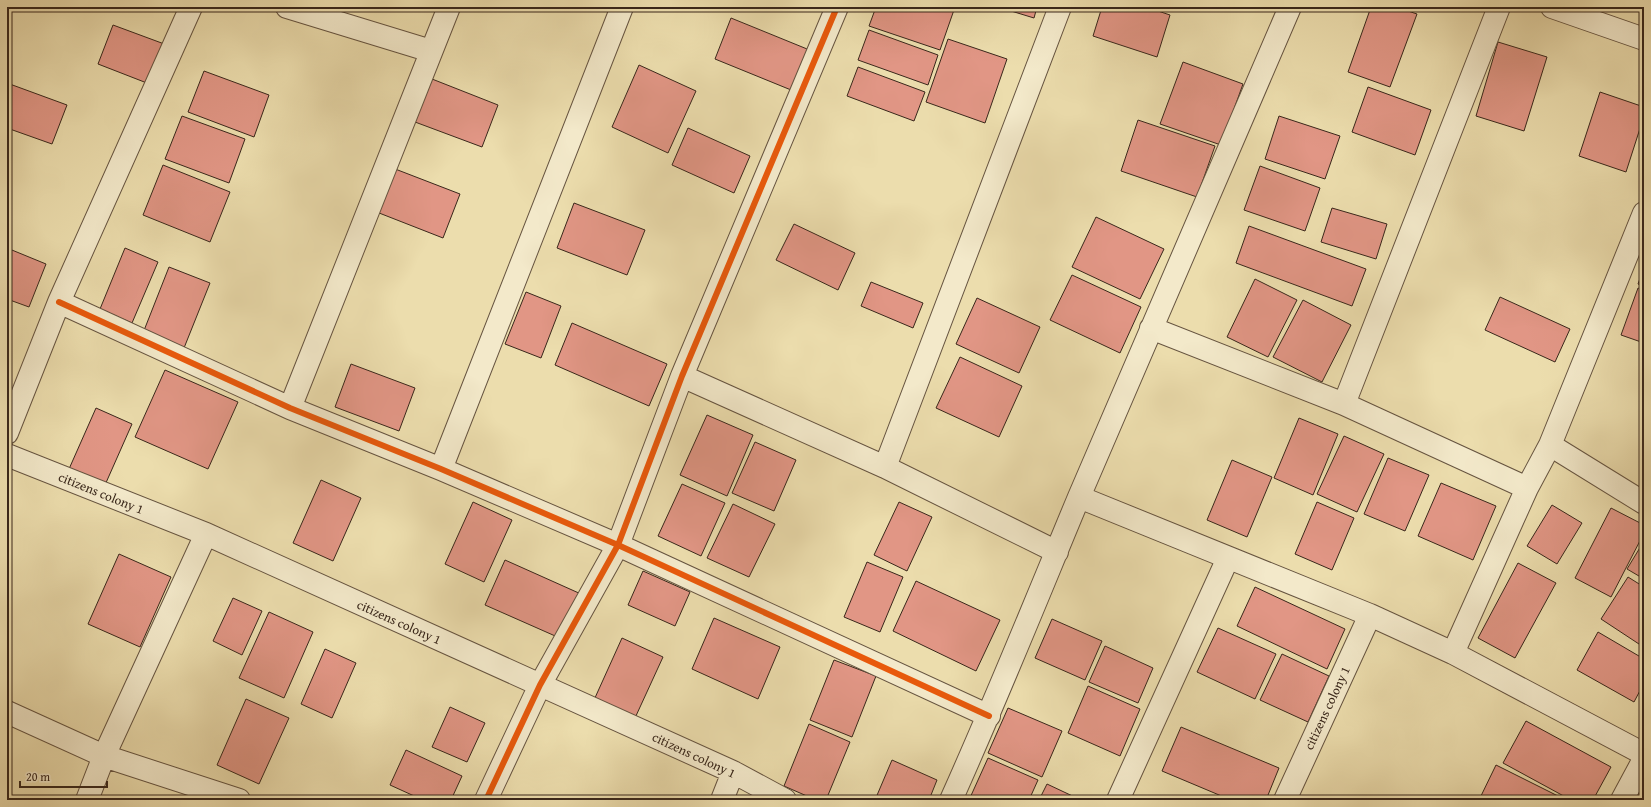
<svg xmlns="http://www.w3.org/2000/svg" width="1651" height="807" font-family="'Gentium Book Plus',serif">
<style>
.building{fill:#e19685;stroke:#39271b}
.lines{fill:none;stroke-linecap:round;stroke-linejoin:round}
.street-casing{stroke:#665440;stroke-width:24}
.street{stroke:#f3e9ca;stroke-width:22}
.cycleway-casing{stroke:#f3e9ca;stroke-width:8}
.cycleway{stroke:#e8590c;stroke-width:6}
.labels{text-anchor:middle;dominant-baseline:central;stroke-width:3;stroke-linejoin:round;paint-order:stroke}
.street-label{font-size:13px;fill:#39271b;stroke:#f3e9ca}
</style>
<rect width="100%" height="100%" fill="#ecddad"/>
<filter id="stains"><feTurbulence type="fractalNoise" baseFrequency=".005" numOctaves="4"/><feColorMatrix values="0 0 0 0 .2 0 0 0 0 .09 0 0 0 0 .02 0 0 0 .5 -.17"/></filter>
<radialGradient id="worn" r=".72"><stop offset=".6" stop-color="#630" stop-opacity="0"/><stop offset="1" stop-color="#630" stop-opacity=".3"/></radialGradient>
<path class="building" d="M876,7H955L940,50L869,26Z
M998,7H1037L1034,18Z
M1102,7H1146L1170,15L1157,57L1093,36Z
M1371,7H1396L1417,14L1390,87L1348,72Z
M731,18L812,51L796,92L715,59Z
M113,25L167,45L152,85L98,64Z
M869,30L938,55L928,85L858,60Z
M948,39L1007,59L985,123L926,102Z
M1498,42L1547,57L1524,131L1476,116Z
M1183,62L1243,84L1221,145L1160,124Z
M639,65L696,91L668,153L612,127Z
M858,67L925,92L914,121L847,96Z
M204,71L269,95L254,137L188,112Z
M432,79L498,105L482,147L415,122Z
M7,83L67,105L52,144L7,128Z
M1368,87L1431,110L1415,155L1352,132Z
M1600,92L1644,107V116L1626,172L1579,156Z
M182,116L245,139L229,183L165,159Z
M1279,116L1340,136L1325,179L1265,159Z
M1138,120L1215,146L1197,197L1121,171Z
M688,128L750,156L734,193L672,165Z
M163,165L230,192L210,242L143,215Z
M1260,166L1320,188L1305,231L1244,210Z
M390,167L460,194L443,238L374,211Z
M574,203L645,230L627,275L557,248Z
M1332,208L1387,224L1376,259L1321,242Z
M1096,217L1164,249L1140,299L1072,267Z
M794,224L855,253L838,290L776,260Z
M1249,226L1366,269L1352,306L1236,263Z
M7,248L46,264L29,307L7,299Z
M125,248L158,262L132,323L100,309Z
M169,267L210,283L184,348L143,333Z
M1644,267V287L1638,284Z
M1072,275L1141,307L1120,353L1050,320Z
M1255,279L1297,300L1268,357L1227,337Z
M871,282L923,303L913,328L861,306Z
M1638,288L1644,290V343L1621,335Z
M526,292L561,306L541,358L505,344Z
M1500,297L1570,329L1555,362L1485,330Z
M977,298L1040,327L1019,373L956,344Z
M1303,300L1351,325L1322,382L1273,357Z
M572,323L667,364L649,406L555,365Z
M960,357L1022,386L999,437L936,408Z
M351,364L415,388L399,431L335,407Z
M165,370L238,402L208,469L135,437Z
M96,408L132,424L105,485L69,469Z
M707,415L753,435L727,496L680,475Z
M1299,418L1338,434L1313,495L1274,478Z
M1344,436L1384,454L1357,512L1317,494Z
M755,442L796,460L774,511L732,493Z
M1388,458L1429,475L1405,531L1364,514Z
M1232,460L1272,477L1247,537L1207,520Z
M321,480L361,498L333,561L293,543Z
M1441,483L1496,506L1473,560L1418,536Z
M682,484L725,503L701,556L658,536Z
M473,502L512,520L484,582L445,564Z
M899,502L932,517L907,571L874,555Z
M1317,502L1354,518L1332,570L1295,554Z
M733,504L775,524L749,577L707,558Z
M1552,505L1582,523L1557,564L1527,546Z
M1611,508L1644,525V533L1611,597L1575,578Z
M1644,541V579L1627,569Z
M119,554L171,577L140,647L88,624Z
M505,560L581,594L562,639L485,605Z
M867,562L903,577L880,632L844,617Z
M1518,563L1556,583L1515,658L1478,638Z
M643,571L690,592L675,626L628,605Z
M1628,577L1644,587V644L1642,646L1601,619Z
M916,581L1000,620L976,671L893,631Z
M1255,587L1345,629L1327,669L1237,626Z
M233,598L262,611L242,655L213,641Z
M269,612L313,632L284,698L239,678Z
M714,618L780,647L758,699L692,669Z
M1052,619L1102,641L1085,680L1035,658Z
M1218,628L1276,654L1255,699L1197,672Z
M1598,632L1644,659V683L1634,702L1577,670Z
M622,638L663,657L635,718L594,700Z
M1105,646L1153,668L1138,703L1089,682Z
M325,649L356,663L332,718L301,704Z
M1282,654L1329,676L1308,722L1260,700Z
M834,660L876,676L852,737L810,720Z
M1088,686L1140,709L1120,756L1068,733Z
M246,699L289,718L259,784L217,765Z
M450,707L485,723L467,762L432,747Z
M1008,708L1062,731L1042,777L988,753Z
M1526,721L1611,767L1593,800H1571L1503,763Z
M809,724L850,742L826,800H816L784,786Z
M1181,727L1279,768L1266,800H1231L1162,771Z
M406,750L462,776L451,800H423L390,785Z
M988,758L1038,780L1029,800H969Z
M892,760L937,780L929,800H875Z
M1496,765L1566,800H1479Z
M1047,784L1081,800H1039Z"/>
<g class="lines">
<defs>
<path id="street" d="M287,7L431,51
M1552,7L1644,39
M59,302L290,408L441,469L618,545L989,716
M1151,328L1344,404L1527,488
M682,376L885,467L1057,552
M1344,404L1499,7
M290,408L449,7
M7,433L59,302L191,7
M1550,445L1644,503
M7,455L206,534L733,772L785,800
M885,467L1060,7
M441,469L622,7
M1079,497L1370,615L1453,653L1644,754
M1453,653L1527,488L1550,445L1644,213
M7,712L104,756L239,800
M87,800L104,756L206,534
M486,800L540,685L618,545L682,376L837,7
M722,800L733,772
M951,800C996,700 1037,598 1079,497C1148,333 1219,170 1290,7
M1118,800L1228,558
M1285,800L1370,615
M1622,800L1644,759"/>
</defs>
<use href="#street" class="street-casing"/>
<use href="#street" class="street"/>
<defs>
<path id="cycleway" d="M59,302L290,408L441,469L618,545L989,716
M486,800L540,685L618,545L682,376L837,7"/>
</defs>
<use href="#cycleway" class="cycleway-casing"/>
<use href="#cycleway" class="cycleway"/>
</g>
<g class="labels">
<g class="street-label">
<text transform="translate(101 493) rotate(22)">citizens colony 1</text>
<text transform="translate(399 622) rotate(24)">citizens colony 1</text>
<text transform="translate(1327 708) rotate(-65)">citizens colony 1</text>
<text transform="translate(694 755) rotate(25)">citizens colony 1</text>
</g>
</g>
<rect width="1651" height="807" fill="none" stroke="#ecddad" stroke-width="24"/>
<rect x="8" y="8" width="1635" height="791" fill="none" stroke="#39271b" stroke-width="2"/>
<rect x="12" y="12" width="1627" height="783" fill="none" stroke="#39271b"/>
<path d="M20 781v6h87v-6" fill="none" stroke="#39271b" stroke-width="2"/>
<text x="26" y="781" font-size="12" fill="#39271b" stroke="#f3e9ca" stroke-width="3" paint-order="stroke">20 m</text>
<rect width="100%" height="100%" filter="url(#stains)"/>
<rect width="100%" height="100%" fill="url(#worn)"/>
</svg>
